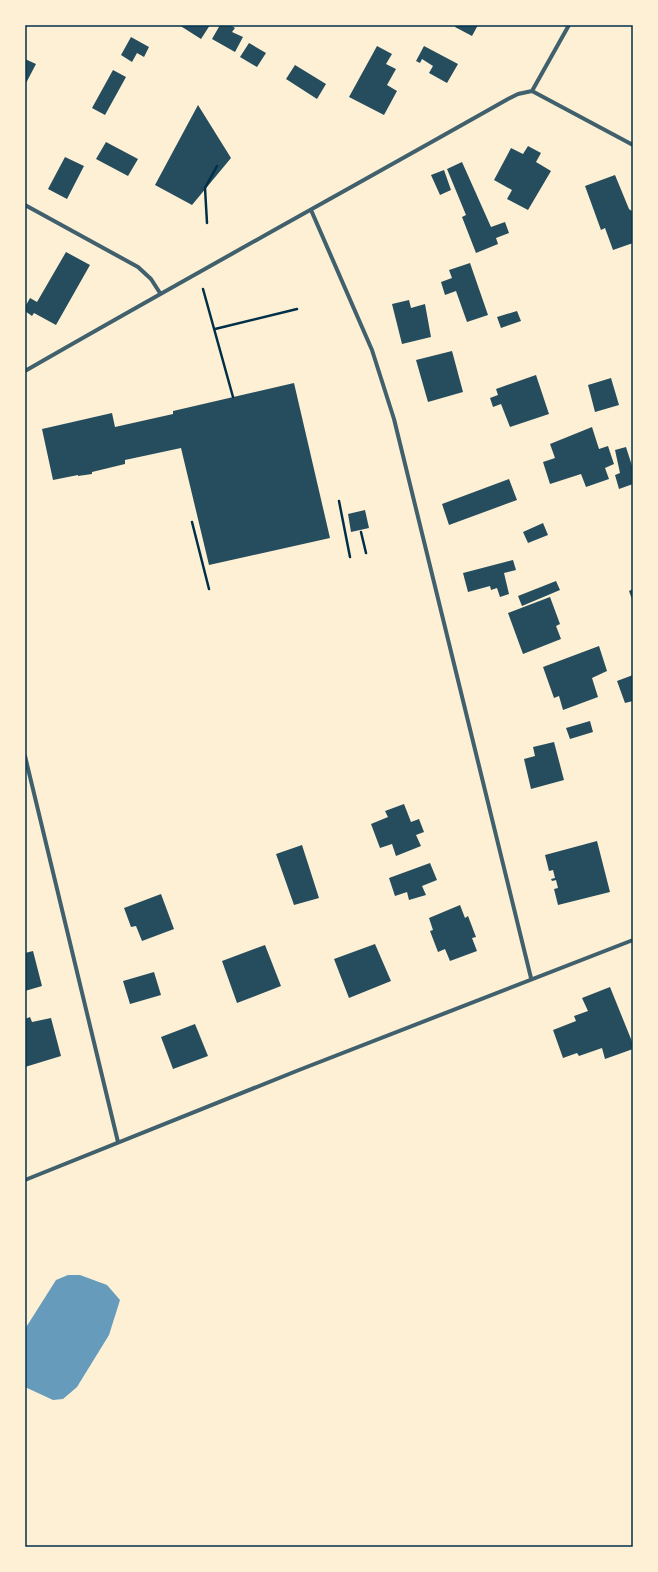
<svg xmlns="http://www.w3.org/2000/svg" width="658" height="1572" font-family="'Titillium Web',sans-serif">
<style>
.water{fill:#669bbc}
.building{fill:#264d5e}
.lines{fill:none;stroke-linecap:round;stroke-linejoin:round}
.path{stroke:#003049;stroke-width:2.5}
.minor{stroke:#3f606c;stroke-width:4}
.neatline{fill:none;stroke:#003049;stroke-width:1.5}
</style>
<rect width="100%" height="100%" fill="#fdf0d5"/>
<path class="water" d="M68,1275H80L107,1285L120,1300L109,1335L77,1387L63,1399L53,1400L25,1387V1329L56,1280Z"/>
<path class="building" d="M179,25H210L201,39Z
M220,25H230L235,28L232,32L243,37L235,52L212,39Z
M456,25H478L472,36L455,27Z
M131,37L149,47L144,57L137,53L132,62L121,55Z
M249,43L266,53L257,67L240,57Z
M377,46L392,54L386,64L396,69L387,85L397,91L384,115L349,97Z
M424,46L458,64L447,83L429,73L433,66L422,59L420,63L416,61Z
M25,59L36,64L25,85Z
M295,65L326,84L317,99L286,79Z
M113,70L126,77L105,115L92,108Z
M198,105L231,158L192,205L155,185Z
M106,142L138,159L128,176L96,159Z
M528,146L541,153L536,162L551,171L528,210L507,199L512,190L494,180L511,148L523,154Z
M65,157L84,166L67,199L48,189Z
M462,162L491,227L505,222L509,233L496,238L498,244L476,253L462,217L466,215L447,169Z
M444,170L451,190L440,195L431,175Z
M615,175L629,209L633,212V243L613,250L605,228L601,230L585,186Z
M66,252L90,265L56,325L34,313L32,316L25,311V307L30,298L37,302Z
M470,263L488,315L467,322L456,291L445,295L441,282L452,278L449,270Z
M409,300L411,308L425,304L431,337L402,344L392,304Z
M517,311L521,321L501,328L497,317Z
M452,351L463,392L428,402L416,360Z
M536,375L549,414L510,427L501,404L493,407L490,398L498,395L496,389Z
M611,378L619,405L595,412L588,385Z
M294,383L330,538L209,565L181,448L125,460V464L92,472V474L78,476V475L53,480L42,429L112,413L115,427L173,414V411Z
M592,427L599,449L608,446L614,464L605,468L609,479L586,487L581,474L550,484L543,462L555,458L550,444Z
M626,447L633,469V484L619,489L615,475L620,473L615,450Z
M509,479L517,500L449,525L442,504Z
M365,510L369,528L351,532L348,514Z
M543,523L548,535L528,543L523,532Z
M513,560L516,570L504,573L509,594L500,597L497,588L491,590L490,586L468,592L463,573Z
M556,581L560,590L522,606L518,596Z
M633,589V602L629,591Z
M550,597L560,624L556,626L561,639L523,654L508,613Z
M599,646L607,671L592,678L598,697L563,710L559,696L554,698L543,667Z
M633,675V701L625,703L617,681Z
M590,721L593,732L570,739L566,728Z
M554,742L564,780L531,789L524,759L535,756L533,747Z
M404,804L411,822L419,819L424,832L416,835L421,846L396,856L392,844L380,848L371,824L388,817L385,811Z
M597,841L610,892L558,905L554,889L558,888L556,880L552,881L551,879L555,878L553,870L549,871L545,855Z
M302,845L319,898L294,905L276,854Z
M430,863L437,880L422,886L426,895L409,900L407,892L395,896L389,878Z
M161,894L174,929L142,941L136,926L131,927L124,908Z
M460,905L465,918L468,916L476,937L472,938L477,951L450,961L445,949L438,952L430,931L433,930L429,918Z
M375,944L391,981L349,998L334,959Z
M265,945L281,986L237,1003L222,961Z
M33,951L42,986L25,991V953Z
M154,972L161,995L130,1004L123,981Z
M610,987L633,1044V1049L605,1059L602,1048L579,1056L577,1053L563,1058L553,1030L576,1021L574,1016L588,1011L582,998Z
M30,1017L32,1022L51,1018L61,1056L25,1067V1019Z
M195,1024L208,1056L173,1069L161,1037Z"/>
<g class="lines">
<path class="path" d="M207,223L205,188L217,166
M203,289L233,397
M215,329L297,309
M339,501L350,557
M192,522L209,589
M361,532L366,553"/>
<path class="minor" d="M532,91L633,145
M532,91L569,25
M25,205L138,267L151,279L160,293
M311,210L372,350L394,419L531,978
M25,371C185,279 347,190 508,99L518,94L532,91
M25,756L118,1142
M25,1180L299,1070L633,940"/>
</g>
<rect width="658" height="1572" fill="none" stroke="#fdf0d5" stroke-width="52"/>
<rect x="26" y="26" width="606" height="1520" class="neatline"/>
</svg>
